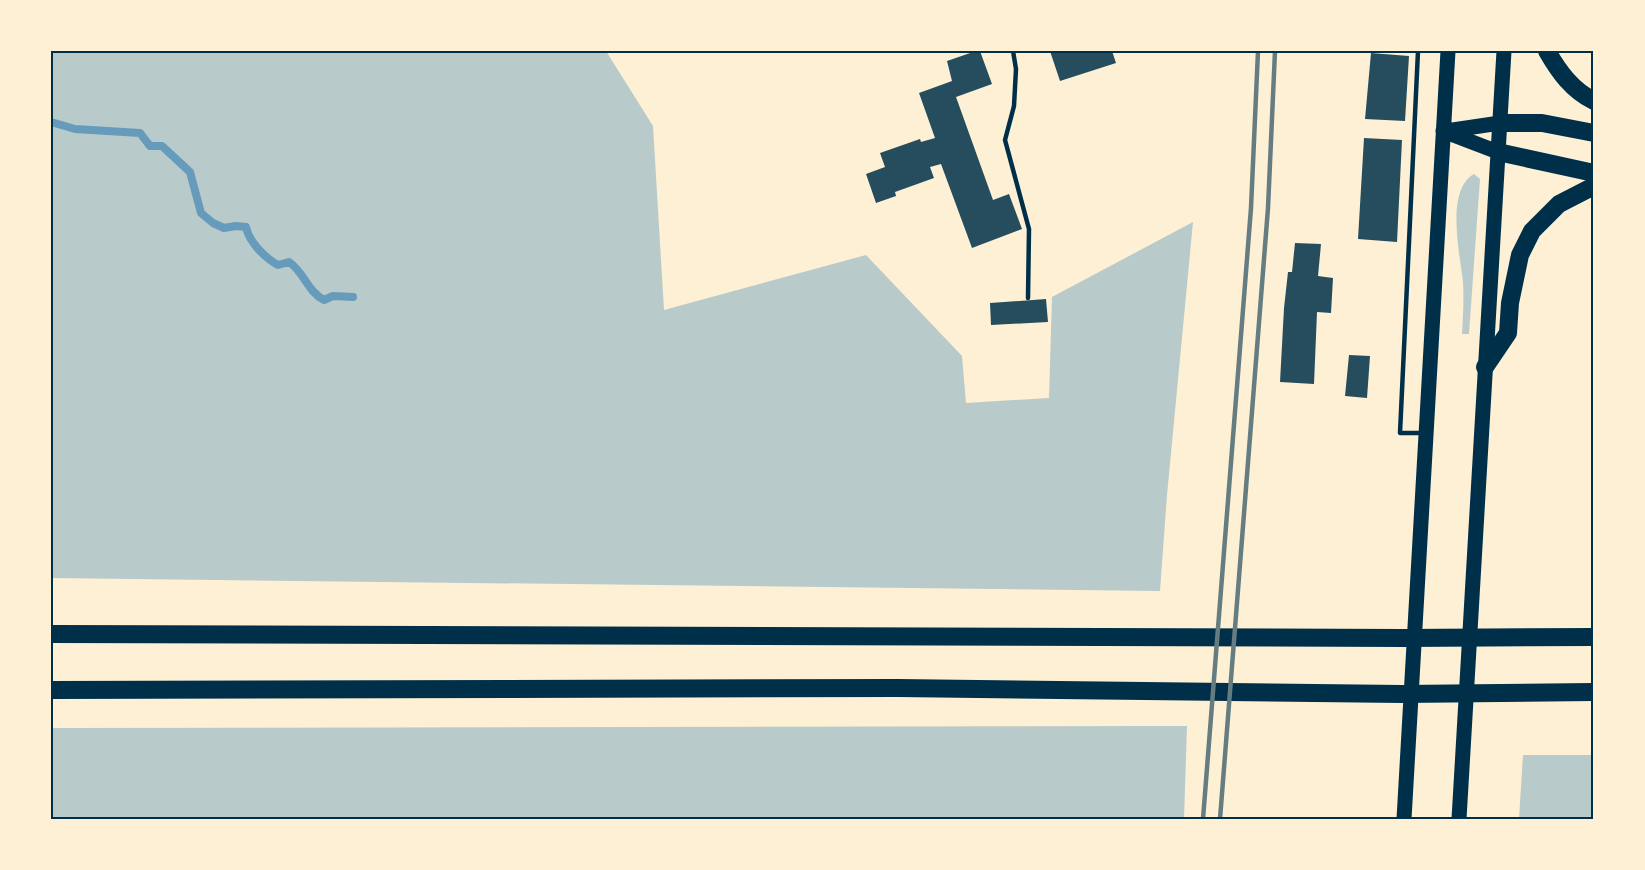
<svg xmlns="http://www.w3.org/2000/svg" width="1645" height="870" font-family="'Work Sans',sans-serif">
<style>
.green{fill:#b9caca}
.lines{fill:none;stroke-linecap:round;stroke-linejoin:round}
.stream{stroke:#669bbc;stroke-width:8}
.building{fill:#264d5e}
.service{stroke:#003049;stroke-width:4.5}
.primary{stroke:#003049;stroke-width:15}
.motorway{stroke:#003049;stroke-width:18}
.rail{stroke:#657d81;stroke-width:4.5}
.neatline{fill:none;stroke:#003049;stroke-width:2}
</style>
<rect width="100%" height="100%" fill="#fdf0d5"/>
<path class="green" d="M51,51H606L653,126L664,310L866,255L962,356L966,403L1049,398L1052,297L1193,222L1167,495L1160,591L51,578Z
M1474,174L1480,179L1469,334H1462C1463,317 1464,299 1463,282C1460,254 1445,190 1474,174Z
M1187,726L1184,819H51V728Z
M1523,755H1594V819H1519Z"/>
<g class="lines">
<path class="stream" d="M51,122L75,129L140,133L150,146H162L190,172L201,213L213,223L224,228L236,226L246,227C249,242 265,258 278,265L289,262C304,272 308,292 324,300L333,296L353,297"/>
</g>
<path class="building" d="M976,51H980L992,84L956,97L993,200L1009,194L1022,229L972,248L941,164L930,167L934,178L895,192L896,196L876,203L866,174L885,167L880,153L920,139L921,142L935,138L919,93L952,81L947,61Z
M1050,51H1112L1116,63L1060,81Z
M1371,53L1409,56L1405,121L1365,119Z
M1364,138L1402,140L1397,242L1358,239Z
M1295,243L1321,244L1318,276L1333,278L1331,313L1317,312L1314,384L1280,382L1284,308L1288,272H1292Z
M1046,299L1048,322L991,325L990,303Z
M1349,355L1370,356L1367,398L1345,396Z"/>
<g class="lines">
<path class="service" d="M1013,51L1016,69L1014,106L1005,140L1029,229L1028,298
M1418,51L1400,433H1422"/>
<path class="primary" d="M1443,131L1498,152
M1446,131L1500,123
M1404,819L1448,51
M1459,819L1504,51"/>
<path class="motorway" d="M1547,51C1559,72 1572,90 1594,101
M1500,123H1542L1594,133
M1498,152L1594,173
M1485,367L1508,333L1510,303L1520,255L1532,231L1559,204L1594,186
M51,634L1404,638L1594,637
M51,690L898,688L1402,694L1594,692"/>
<path class="rail" d="M1203,819L1251,208L1258,51
M1220,819L1268,208L1275,51"/>
</g>
<rect width="1645" height="870" fill="none" stroke="#fdf0d5" stroke-width="105"/>
<rect x="52" y="52" width="1540" height="766" class="neatline"/>
</svg>
